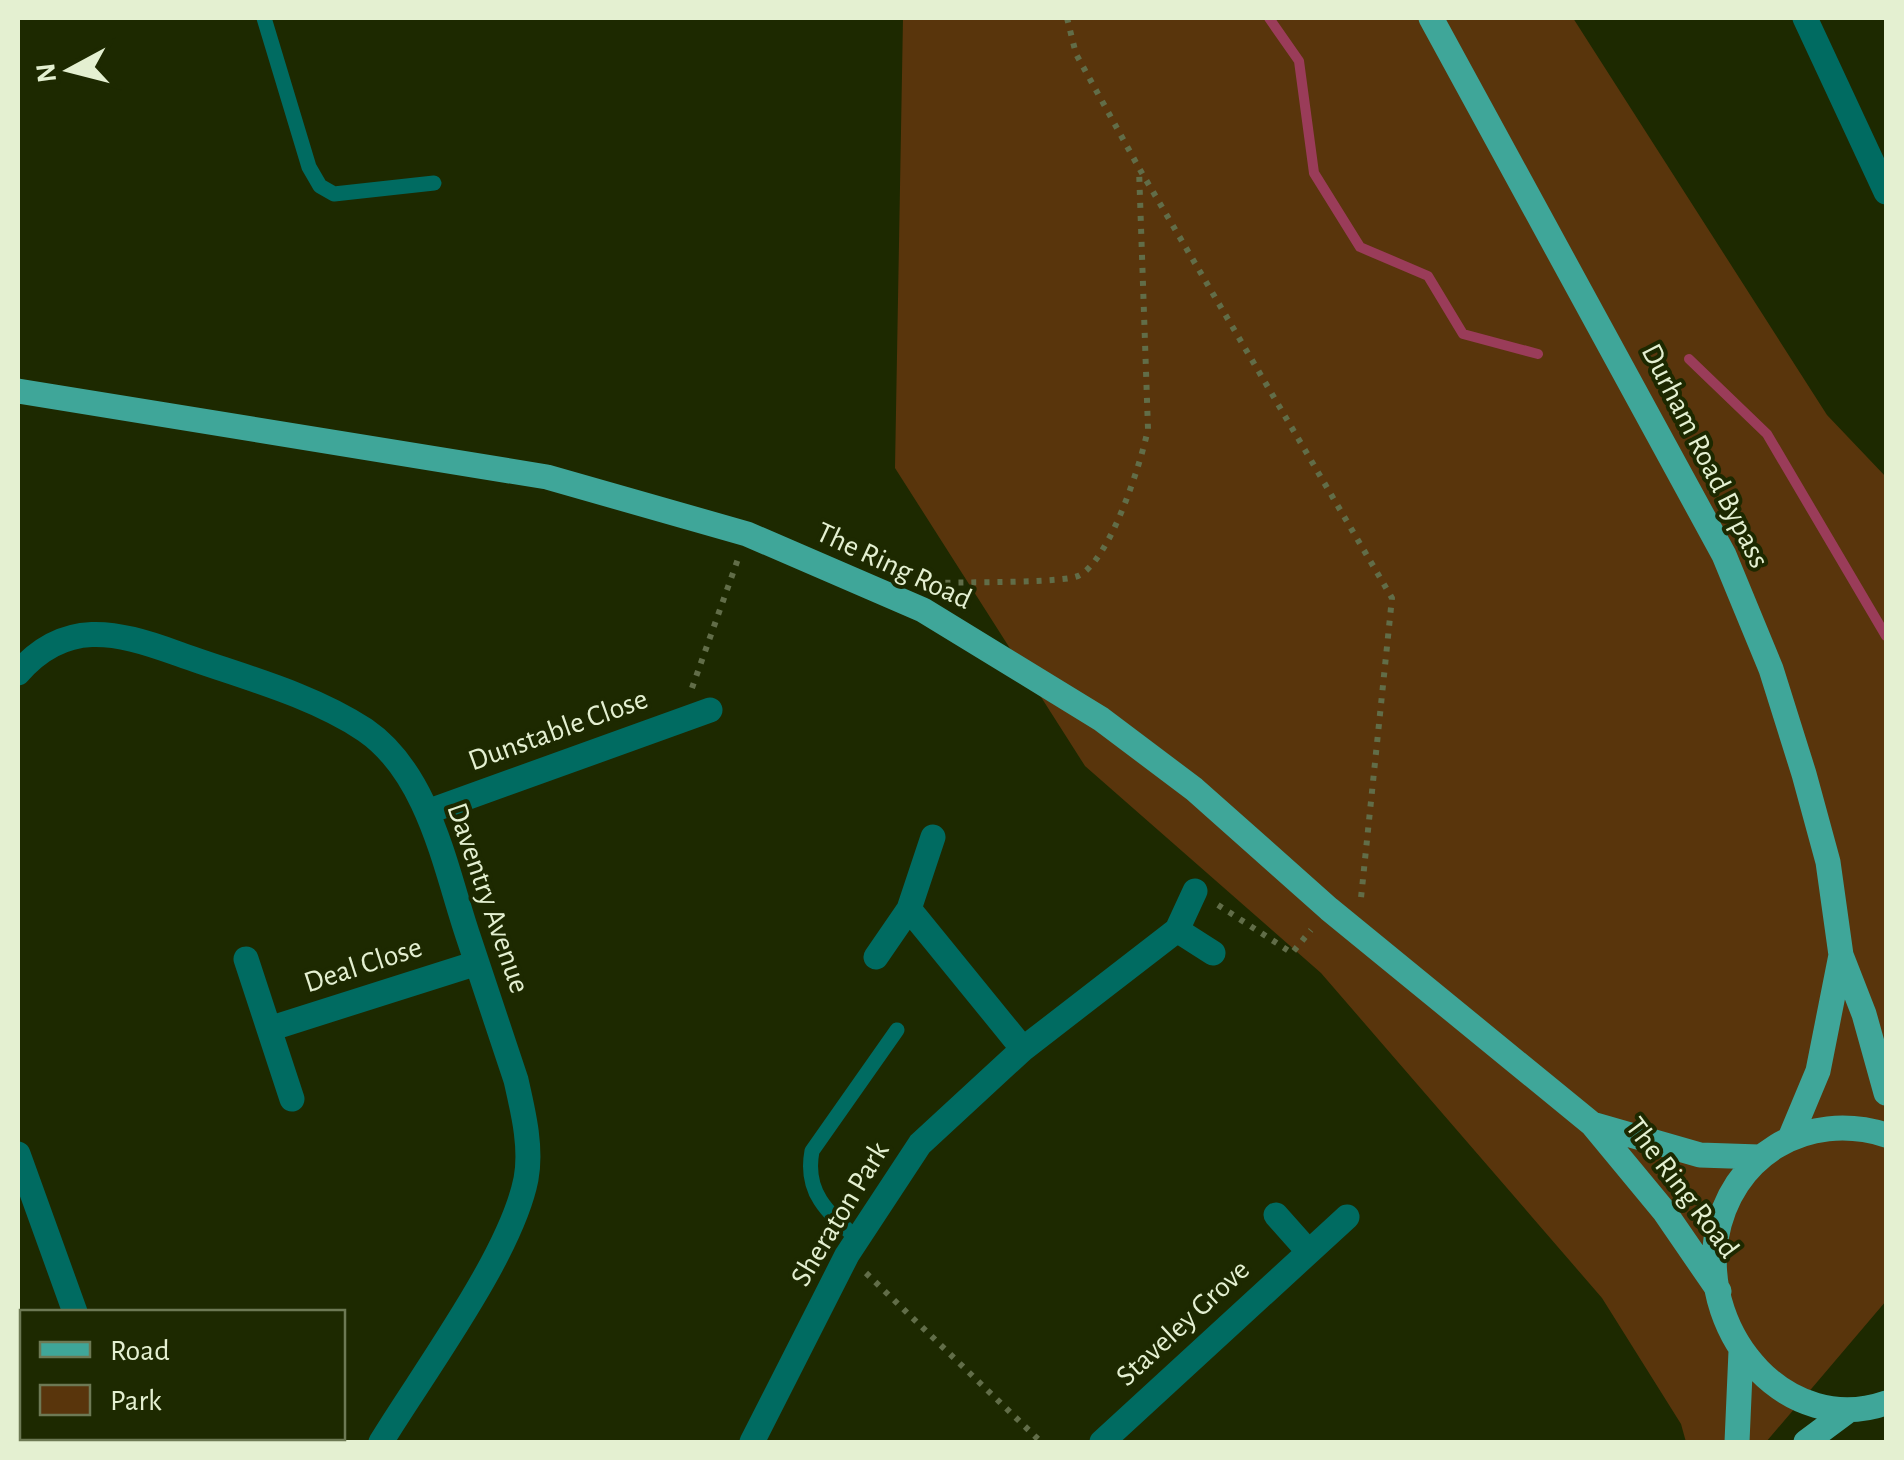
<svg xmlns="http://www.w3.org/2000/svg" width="1904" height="1460" font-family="'Alegreya Sans',sans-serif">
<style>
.green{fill:#59350c}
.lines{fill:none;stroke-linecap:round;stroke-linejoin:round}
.stream{stroke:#9a3c59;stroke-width:10}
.path{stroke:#616d48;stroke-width:6;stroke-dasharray:5 8;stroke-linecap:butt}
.lane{stroke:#006b61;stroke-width:15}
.street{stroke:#006b61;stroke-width:25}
.primary{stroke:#3fa699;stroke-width:25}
.labels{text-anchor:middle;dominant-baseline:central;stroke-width:8;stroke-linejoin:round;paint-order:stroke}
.street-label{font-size:30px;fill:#e4f0d1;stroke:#1d2900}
</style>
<rect width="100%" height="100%" fill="#1d2900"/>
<path class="green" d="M903,18H1573L1827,415L1886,477V1301L1766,1442H1686L1681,1424L1602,1298L1321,973L1085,766L895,468Z"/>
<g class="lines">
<path class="stream" d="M1269,18L1299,61L1314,173L1360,247L1428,276L1463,334L1538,354
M1689,359L1767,434L1886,636"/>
<path class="path" d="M1067,18L1076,54L1139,168L1392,598L1361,898
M935,587L937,583C961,582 1064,583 1078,576C1110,561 1141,463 1148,429L1139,169
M692,688L738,559
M1218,905L1292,953L1311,930
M866,1273L1041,1442"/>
<path class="lane" d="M264,18L309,167L320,186L334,194L434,183
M858,1239C828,1213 804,1193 812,1151L897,1030"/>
<path class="street" d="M1805,18L1886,192
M18,673C65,619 115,631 176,653C239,676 309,693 365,730C429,774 445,868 468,936C484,984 500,1032 516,1080C523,1111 532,1147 526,1179C511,1255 423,1373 381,1442
M427,812L710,710
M909,909L1023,1049
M1177,930L1213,953
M876,957L909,909L933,837
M246,959L292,1099
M269,1029L477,963
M18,1154L75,1312
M1276,1215L1308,1251
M199,1438L207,1442
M752,1442L847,1255L920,1144L1023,1049L1177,930L1195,891
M1102,1442L1347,1217"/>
<path class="primary" d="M1431,18L1724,555L1771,669L1804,774L1828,862L1841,955L1864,1014L1886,1093
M18,391L547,477L747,534L923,610L1101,719L1194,789L1329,909L1592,1124L1664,1211L1719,1291
M1592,1124L1700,1155L1759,1157
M1886,1135C1807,1110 1730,1155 1716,1239C1701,1336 1788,1437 1886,1403
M1790,1138L1818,1071L1841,955
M1737,1442L1741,1351
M1806,1442L1849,1410"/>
</g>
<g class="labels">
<g class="street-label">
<text transform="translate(1705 456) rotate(63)">Durham Road Bypass</text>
<text transform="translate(894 566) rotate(25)">The Ring Road</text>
<text transform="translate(558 730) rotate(-20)">Dunstable Close</text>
<text transform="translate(488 898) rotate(71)">Daventry Avenue</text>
<text transform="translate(363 965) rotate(-18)">Deal Close</text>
<text transform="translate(1682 1188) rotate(53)">The Ring Road</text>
<text transform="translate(840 1214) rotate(-59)">Sheraton Park</text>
<text transform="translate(1183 1323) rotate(-43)">Staveley Grove</text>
</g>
</g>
<rect width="1904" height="1460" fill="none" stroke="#e4f0d1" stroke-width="40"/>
<rect x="20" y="1310" width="325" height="130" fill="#1d2900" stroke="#6d7954" stroke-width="2.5"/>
<rect x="40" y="1342" width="50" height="15" fill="#3fa699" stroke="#6d7954" stroke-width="2.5"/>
<text x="110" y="1360" font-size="30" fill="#e4f0d1">Road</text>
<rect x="40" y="1385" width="50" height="30" fill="#59350c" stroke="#6d7954" stroke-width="2.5"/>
<text x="110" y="1410" font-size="30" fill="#e4f0d1">Park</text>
<g transform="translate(70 70) rotate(263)" stroke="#1d2900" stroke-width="8" paint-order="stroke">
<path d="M0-8L18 38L0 25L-18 38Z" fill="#e4f0d1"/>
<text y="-15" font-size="28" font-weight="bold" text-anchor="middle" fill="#e4f0d1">N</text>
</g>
</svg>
